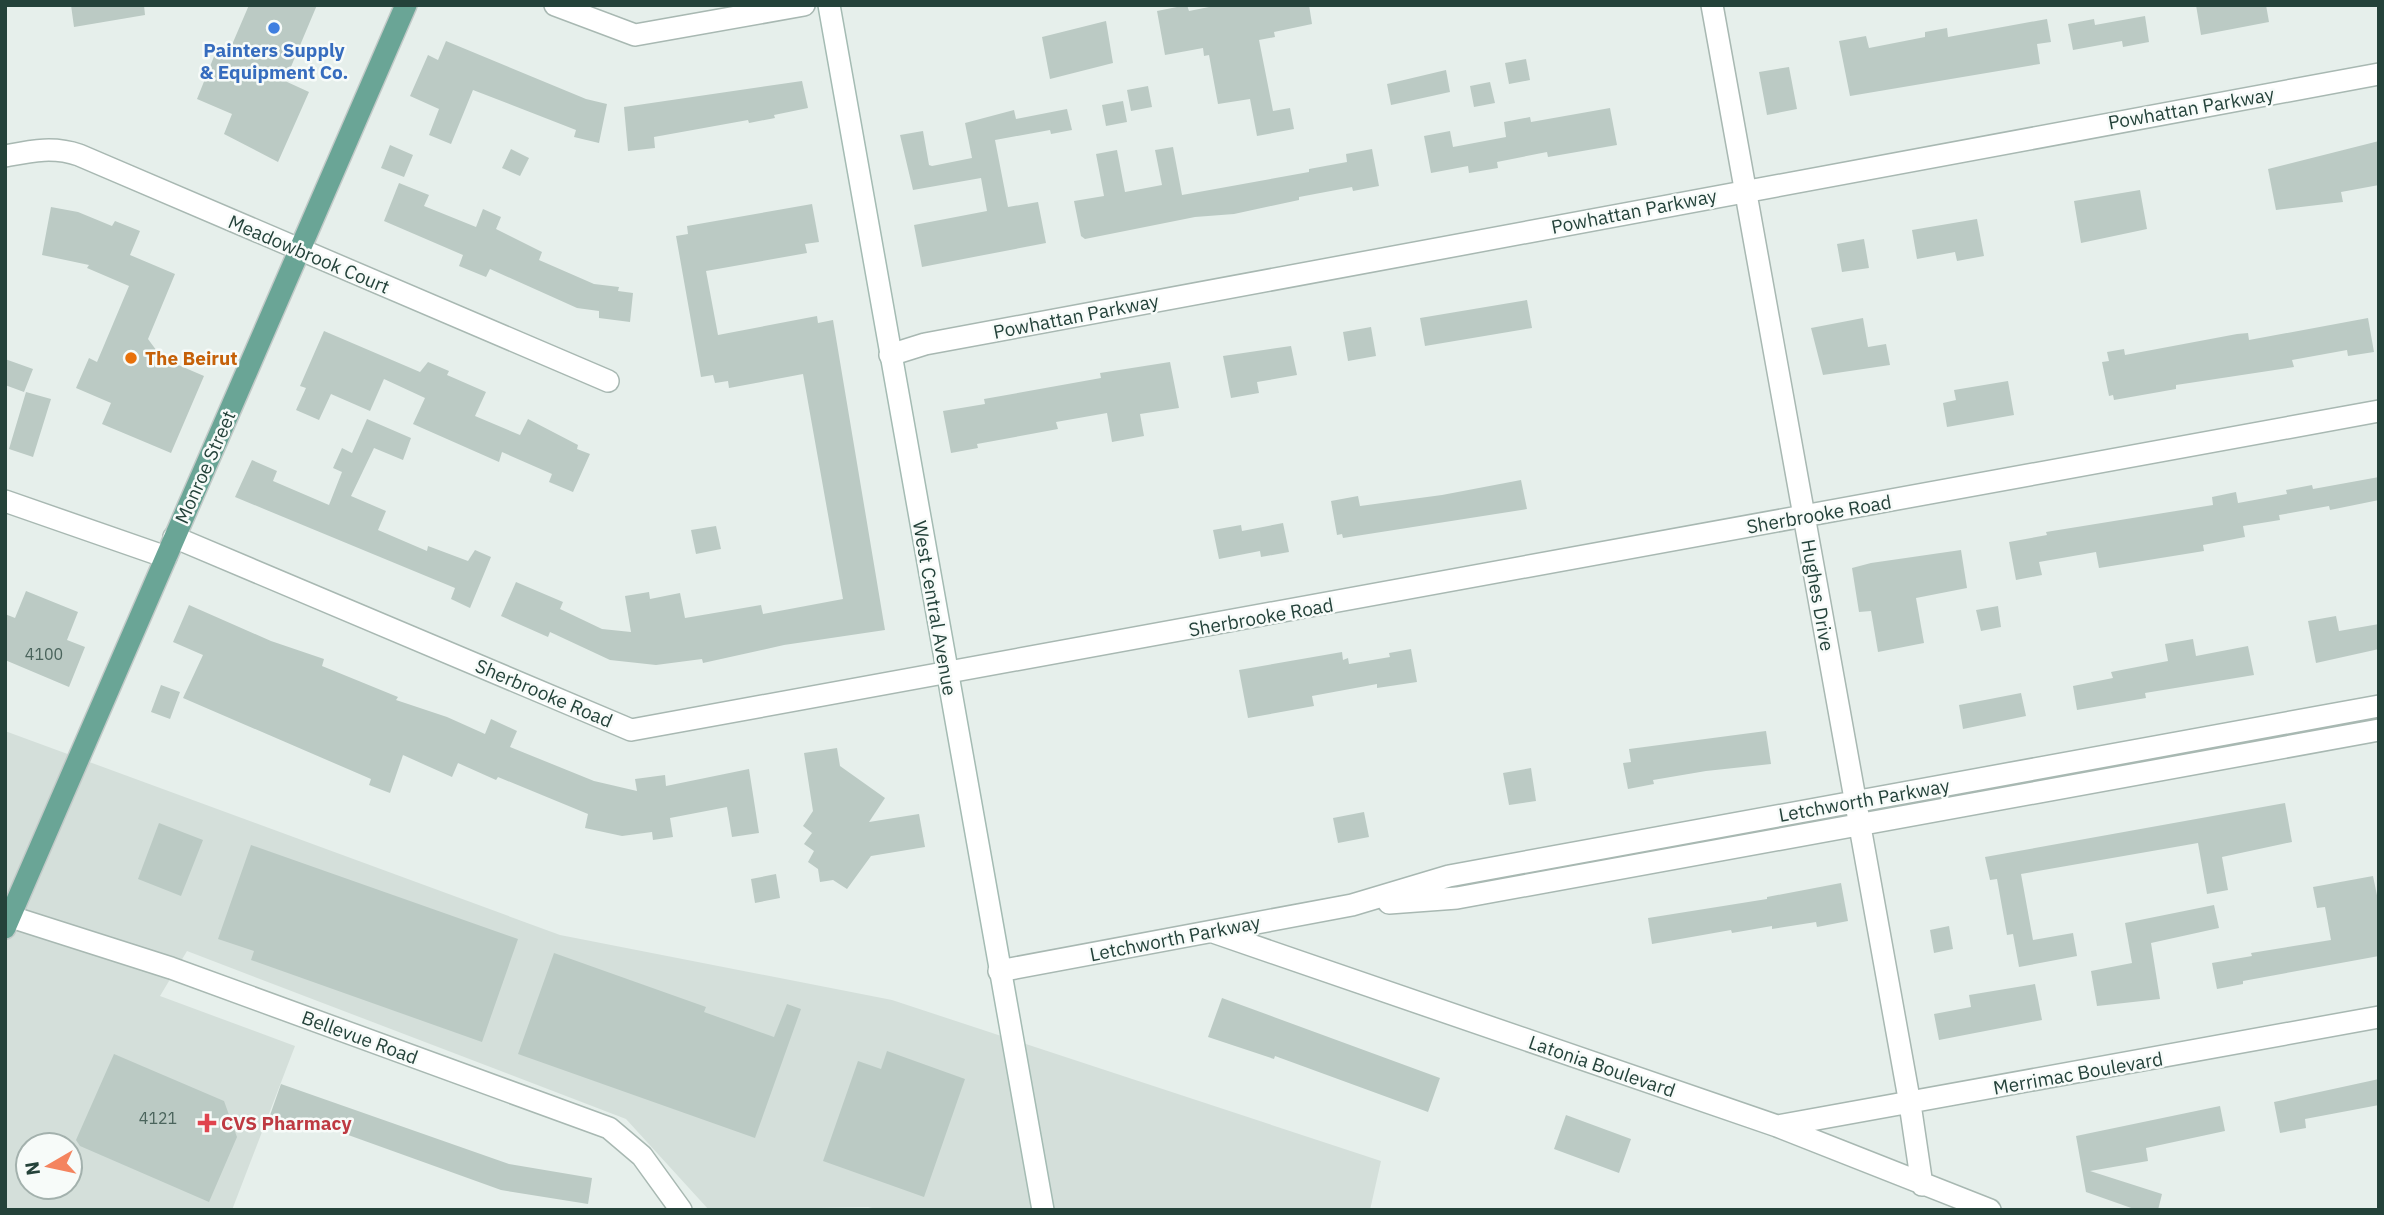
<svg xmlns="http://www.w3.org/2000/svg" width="2384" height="1215" font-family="'IBM Plex Sans',sans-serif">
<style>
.built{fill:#d4dfda;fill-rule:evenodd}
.building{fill:#bbcac4}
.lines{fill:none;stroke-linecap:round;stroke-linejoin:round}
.minor-casing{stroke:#a8b8b2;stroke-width:24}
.secondary-casing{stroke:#a4bbb3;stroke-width:24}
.primary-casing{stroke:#c2cac8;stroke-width:24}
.minor{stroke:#fff;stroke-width:21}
.secondary{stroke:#fff;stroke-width:21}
.primary{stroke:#6aa596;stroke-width:21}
.shop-dot{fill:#3f7fe0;stroke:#f7fbf9;stroke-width:2.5}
.food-dot{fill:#e8710a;stroke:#f7fbf9;stroke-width:2.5}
.health-dot{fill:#e0444e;stroke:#f7fbf9;stroke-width:2.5}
.labels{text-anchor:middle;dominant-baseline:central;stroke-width:5;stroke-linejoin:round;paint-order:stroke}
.number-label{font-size:16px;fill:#4a645c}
.shop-label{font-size:19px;font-weight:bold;fill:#366cbe;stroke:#f7fbf9}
.street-label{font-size:19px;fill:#24423a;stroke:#f7fbf9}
.food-label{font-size:19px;font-weight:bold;fill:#c56008;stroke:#f7fbf9;text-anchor:start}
.health-label{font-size:19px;font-weight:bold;fill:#be3a42;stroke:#f7fbf9;text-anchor:start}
</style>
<rect width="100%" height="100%" fill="#e6efeb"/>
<path class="built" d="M5,731L560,935L892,1000L1381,1161L1370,1210H881L868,1207L709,1210L626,1119L187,951L160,996L295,1046L232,1210H5ZM28,1145H70V1187H28Z"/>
<path class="building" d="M71,5H144L145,15L74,27Z
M249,5H317L285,81L309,92L278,162L224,134L232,114L197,99L217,49L228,54Z
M1187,5L1189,11L1219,5H1309L1312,24L1274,32L1275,37L1259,40L1273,111L1290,108L1294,129L1257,136L1250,99L1218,104L1209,55L1204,56L1203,48L1165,55L1157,11Z
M2196,5H2266L2269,22L2201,35Z
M2145,16L2149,42L2123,47L2122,41L2073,50L2068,24L2094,19L2095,25Z
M2047,19L2051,42L2037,44L2040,64L1850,96L1839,41L1866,36L1869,48L1925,37V32L1947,28L1948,37Z
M1106,21L1113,63L1050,79L1042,37Z
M446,41L586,99L607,104L599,143L574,137L576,130L473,90L451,144L429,135L439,109L410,96L428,55L438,60Z
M1526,59L1530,80L1509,84L1505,63Z
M1789,67L1797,109L1767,115L1759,72Z
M1446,70L1450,92L1391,105L1387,84Z
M802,81L808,108L774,115L775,118L749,123L748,120L654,137L655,148L628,151L624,107Z
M1490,82L1495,103L1474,107L1470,86Z
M1148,86L1152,107L1131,111L1127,90Z
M1123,101L1127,122L1106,126L1102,105Z
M1610,108L1617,145L1548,157L1547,152L1497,162L1498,168L1469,173L1468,166L1431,173L1424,136L1450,131L1453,147L1506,137L1504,122L1530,117L1531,122Z
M1067,109L1072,130L1051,134L1050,130L995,140L1008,207L1038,202L1046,243L922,267L914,225L987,211L981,178L913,190L900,135L923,131L929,165L932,166L972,158L965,123L1014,110L1016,119Z
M2379,141V185L2341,192L2343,202L2276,210L2268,169Z
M390,145L413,155L404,177L381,168Z
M1173,147L1182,195L1309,172V169L1347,162L1346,154L1372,149L1379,186L1353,191L1352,187L1299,197V200L1234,214L1195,217L1085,239L1081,236L1074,201L1104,196L1096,154L1117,150L1125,192L1162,185L1155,150Z
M511,149L529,158L520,176L502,168Z
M399,183L429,195L424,206L476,227L483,209L501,217L496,229L542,252L539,260L594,284L619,287L618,291L633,293L630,322L599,318V311L577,308L490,269L486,277L459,266L463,255L384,221Z
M2140,190L2147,229L2081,243L2074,201Z
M812,204L819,242L805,244L807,253L706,271L718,335L817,316L818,323L833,320L885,630L784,645L703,663L702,659L656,665L610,660L550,632L548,637L501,616L516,582L563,602L560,609L602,629L631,632L625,596L649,592L650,599L680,593L685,618L761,605L763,614L843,599L803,374L729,388L728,381L715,383L713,375L701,377L676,236L688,234L687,226Z
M51,207L78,212L112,226L115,221L140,231L130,255L175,274L148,339L162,358L204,376L171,453L102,424L111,403L76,388L89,358L97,362L129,286L87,268L89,265L42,255Z
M1977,219L1984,256L1957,261L1955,252L1917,259L1912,230Z
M1864,239L1869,268L1842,272L1837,244Z
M1527,300L1532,328L1425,346L1420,318Z
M1863,318L1868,347L1886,344L1890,365L1823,375L1811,328Z
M2368,318L2374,352L2348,356L2347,350L2292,360L2294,367L2176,385V389L2114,400L2113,395L2109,396L2102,362L2109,361L2107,352L2124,349L2125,355L2237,334L2248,333L2249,340Z
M1371,327L1376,356L1348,361L1343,332Z
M324,331L420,372L428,362L449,371L447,375L486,392L475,416L520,435L528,419L578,445L577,449L590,454L573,492L549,482L552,474L502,452L499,462L413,424L425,398L384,379L370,411L331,394L319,420L296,410L306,388L300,386Z
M1291,346L1297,375L1257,382L1259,393L1231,398L1223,356Z
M5,359L33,369L24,392L5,385Z
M1170,362L1179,408L1140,414L1144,436L1112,442L1107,413L1056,422L1058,429L977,444L978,448L951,453L943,411L985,404L984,399L1101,378L1100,373Z
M2008,381L2014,415L1947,427L1943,403L1956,400L1954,390Z
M26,392L51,399L33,457L9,449Z
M367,419L411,438L403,460L374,448L351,496L386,511L378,530L427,551L428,546L468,561L475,550L491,557L470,608L451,599L455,588L235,497L252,460L277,471L273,481L329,505L342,472L333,468L342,448L352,453Z
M2379,477V500L2330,510L2329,506L2279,515L2280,520L2243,526L2245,537L2203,545L2204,551L2099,568L2096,552L2039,562L2042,575L2016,580L2009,542L2047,535L2046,532L2213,505L2212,497L2236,492L2238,503L2287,494L2286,490L2312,485L2313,489Z
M1521,480L1527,509L1343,538L1342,534L1337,535L1331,501L1358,496L1360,506L1442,495Z
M1283,523L1289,552L1261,557L1260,551L1219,559L1213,530L1241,525L1242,531Z
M716,526L721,549L696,554L691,530Z
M1961,550L1967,588L1916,598L1924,643L1878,652L1871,611L1859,612L1852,568L1871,563Z
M26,591L78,612L67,640L85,647L69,687L5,660V614L15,618Z
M189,605L271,641L324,659L322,666L398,697L396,700L447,717L485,734L491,719L517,731L510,747L594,781L637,791L635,779L665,775L666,786L749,769L759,833L732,837L727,807L670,818L673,837L653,840L652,832L622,836L585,828L588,814L498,777L496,780L458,763L452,777L403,755L390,793L369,785L371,779L183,698L203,655L173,642Z
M1998,606L2001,627L1981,631L1976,610Z
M2336,616L2339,631L2379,624V649L2316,663L2308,621Z
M2193,639L2196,656L2248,646L2254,675L2145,693L2146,698L2077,710L2073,686L2113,678L2111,672L2168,661L2165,644Z
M1411,649L1417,682L1377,688V684L1312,696L1314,706L1248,718L1239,670L1342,652L1343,660L1348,658L1349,664L1390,657L1389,653Z
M161,685L180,692L170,719L151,712Z
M2021,693L2026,716L1963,729L1959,705Z
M1766,731L1771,764L1706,771L1653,780L1654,784L1628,789L1623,763L1631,762L1629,749Z
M837,748L840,766L885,798L869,822L919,814L925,847L871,856L847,889L833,880L820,882L818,869L808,862L814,851L804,844L812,833L803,826L813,811L804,753Z
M1531,768L1536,801L1509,805L1503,773Z
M2285,803L2292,842L2222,857L2228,890L2207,894L2198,843L2021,874L2033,940L2073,933L2077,956L2019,967L2013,934L2007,935L1997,879L1990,880L1985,857Z
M1364,812L1369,837L1338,843L1333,818Z
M159,823L203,840L181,896L138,879Z
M251,845L518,939L482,1042L251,960L254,951L218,939Z
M776,874L780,898L755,903L751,879Z
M2373,876L2379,905V956L2243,981V984L2217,989L2212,963L2252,956L2251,953L2331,940L2325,907L2317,908L2313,887Z
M1841,883L1848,921L1817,927L1816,922L1772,929V926L1732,933L1731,930L1652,944L1648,918L1767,899V897Z
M2214,905L2219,928L2151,943L2160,999L2097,1006L2091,971L2132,963L2125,923Z
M1949,926L1953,949L1934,953L1930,930Z
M554,953L706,1007L704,1012L774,1037L787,1004L801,1009L755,1138L518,1054Z
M2035,984L2042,1020L1939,1040L1934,1014L1971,1007L1969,995Z
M1222,998L1440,1078L1428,1112L1275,1056L1274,1059L1208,1037Z
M887,1051L965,1079L924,1197L823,1161L858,1061L881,1069Z
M114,1054L224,1101L237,1137L209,1202L80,1146L76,1140Z
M2379,1079V1105L2305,1119L2306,1128L2280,1133L2274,1102Z
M281,1084L509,1164L592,1178L588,1204L501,1190L301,1118L297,1131L268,1121Z
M2220,1106L2225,1131L2146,1148L2148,1161L2090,1171L2162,1194L2158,1210H2137L2086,1192L2076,1136Z
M1566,1115L1631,1139L1619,1173L1554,1149Z"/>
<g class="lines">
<defs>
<path id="minor" d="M555,5L635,35L804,5
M1712,5L1910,1104L1922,1185
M5,156C31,151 53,146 79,155L608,381
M890,355L925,344L2379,74
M5,501L166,557
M174,537L631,730L2379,411
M1389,903L1457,898L2379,730
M5,915L171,968L609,1128L642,1156L681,1210
M1213,932L1777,1126L1990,1210
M999,971L1352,905L1449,876L2379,706
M1778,1126L2379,1017"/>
<path id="secondary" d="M829,5L1043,1210"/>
<path id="primary" d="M5,928L406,5"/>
</defs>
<use href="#minor" class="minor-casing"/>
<use href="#secondary" class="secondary-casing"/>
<use href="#primary" class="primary-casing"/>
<use href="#minor" class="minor"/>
<use href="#secondary" class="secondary"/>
<use href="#primary" class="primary"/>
</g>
<circle class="shop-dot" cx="274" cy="28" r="7"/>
<circle class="food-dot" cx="131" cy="358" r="7"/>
<path class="health-dot" d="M203.5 1112.5h7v7h7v7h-7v7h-7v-7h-7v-7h7z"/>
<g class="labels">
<g class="number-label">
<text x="44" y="654">4100</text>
<text x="158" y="1118">4121</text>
</g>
<g class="shop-label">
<text x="274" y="50">Painters Supply<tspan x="274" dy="22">&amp; Equipment Co.</tspan></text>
</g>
<g class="street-label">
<text transform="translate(2191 108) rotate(-10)">Powhattan Parkway</text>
<text transform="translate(1634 211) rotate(-11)">Powhattan Parkway</text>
<text transform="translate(309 254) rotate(23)">Meadowbrook Court</text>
<text transform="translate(1076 316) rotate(-11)">Powhattan Parkway</text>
<text transform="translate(205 467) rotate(-66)">Monroe Street</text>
<text transform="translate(1819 514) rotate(-10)">Sherbrooke Road</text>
<text transform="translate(1818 595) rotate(80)">Hughes Drive</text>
<text transform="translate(935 608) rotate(80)">West Central Avenue</text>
<text transform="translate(1261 617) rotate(-10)">Sherbrooke Road</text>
<text transform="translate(544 693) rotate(23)">Sherbrooke Road</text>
<text transform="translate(1864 800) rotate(-10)">Letchworth Parkway</text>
<text transform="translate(1175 938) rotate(-11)">Letchworth Parkway</text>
<text transform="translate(360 1037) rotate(20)">Bellevue Road</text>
<text transform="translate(1602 1066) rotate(19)">Latonia Boulevard</text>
<text transform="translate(2078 1073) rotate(-10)">Merrimac Boulevard</text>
</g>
<g class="food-label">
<text x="145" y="358">The Beirut</text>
</g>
<g class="health-label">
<text x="221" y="1123">CVS Pharmacy</text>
</g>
</g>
<rect width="2384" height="1215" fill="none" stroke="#24423a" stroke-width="14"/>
<g transform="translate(49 1166) rotate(261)"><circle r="33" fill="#f7fbf9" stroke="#a3b1ad" stroke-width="2"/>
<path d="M0-5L12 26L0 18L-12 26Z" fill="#f4845f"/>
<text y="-10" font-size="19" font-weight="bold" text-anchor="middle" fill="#24423a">N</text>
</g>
</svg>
